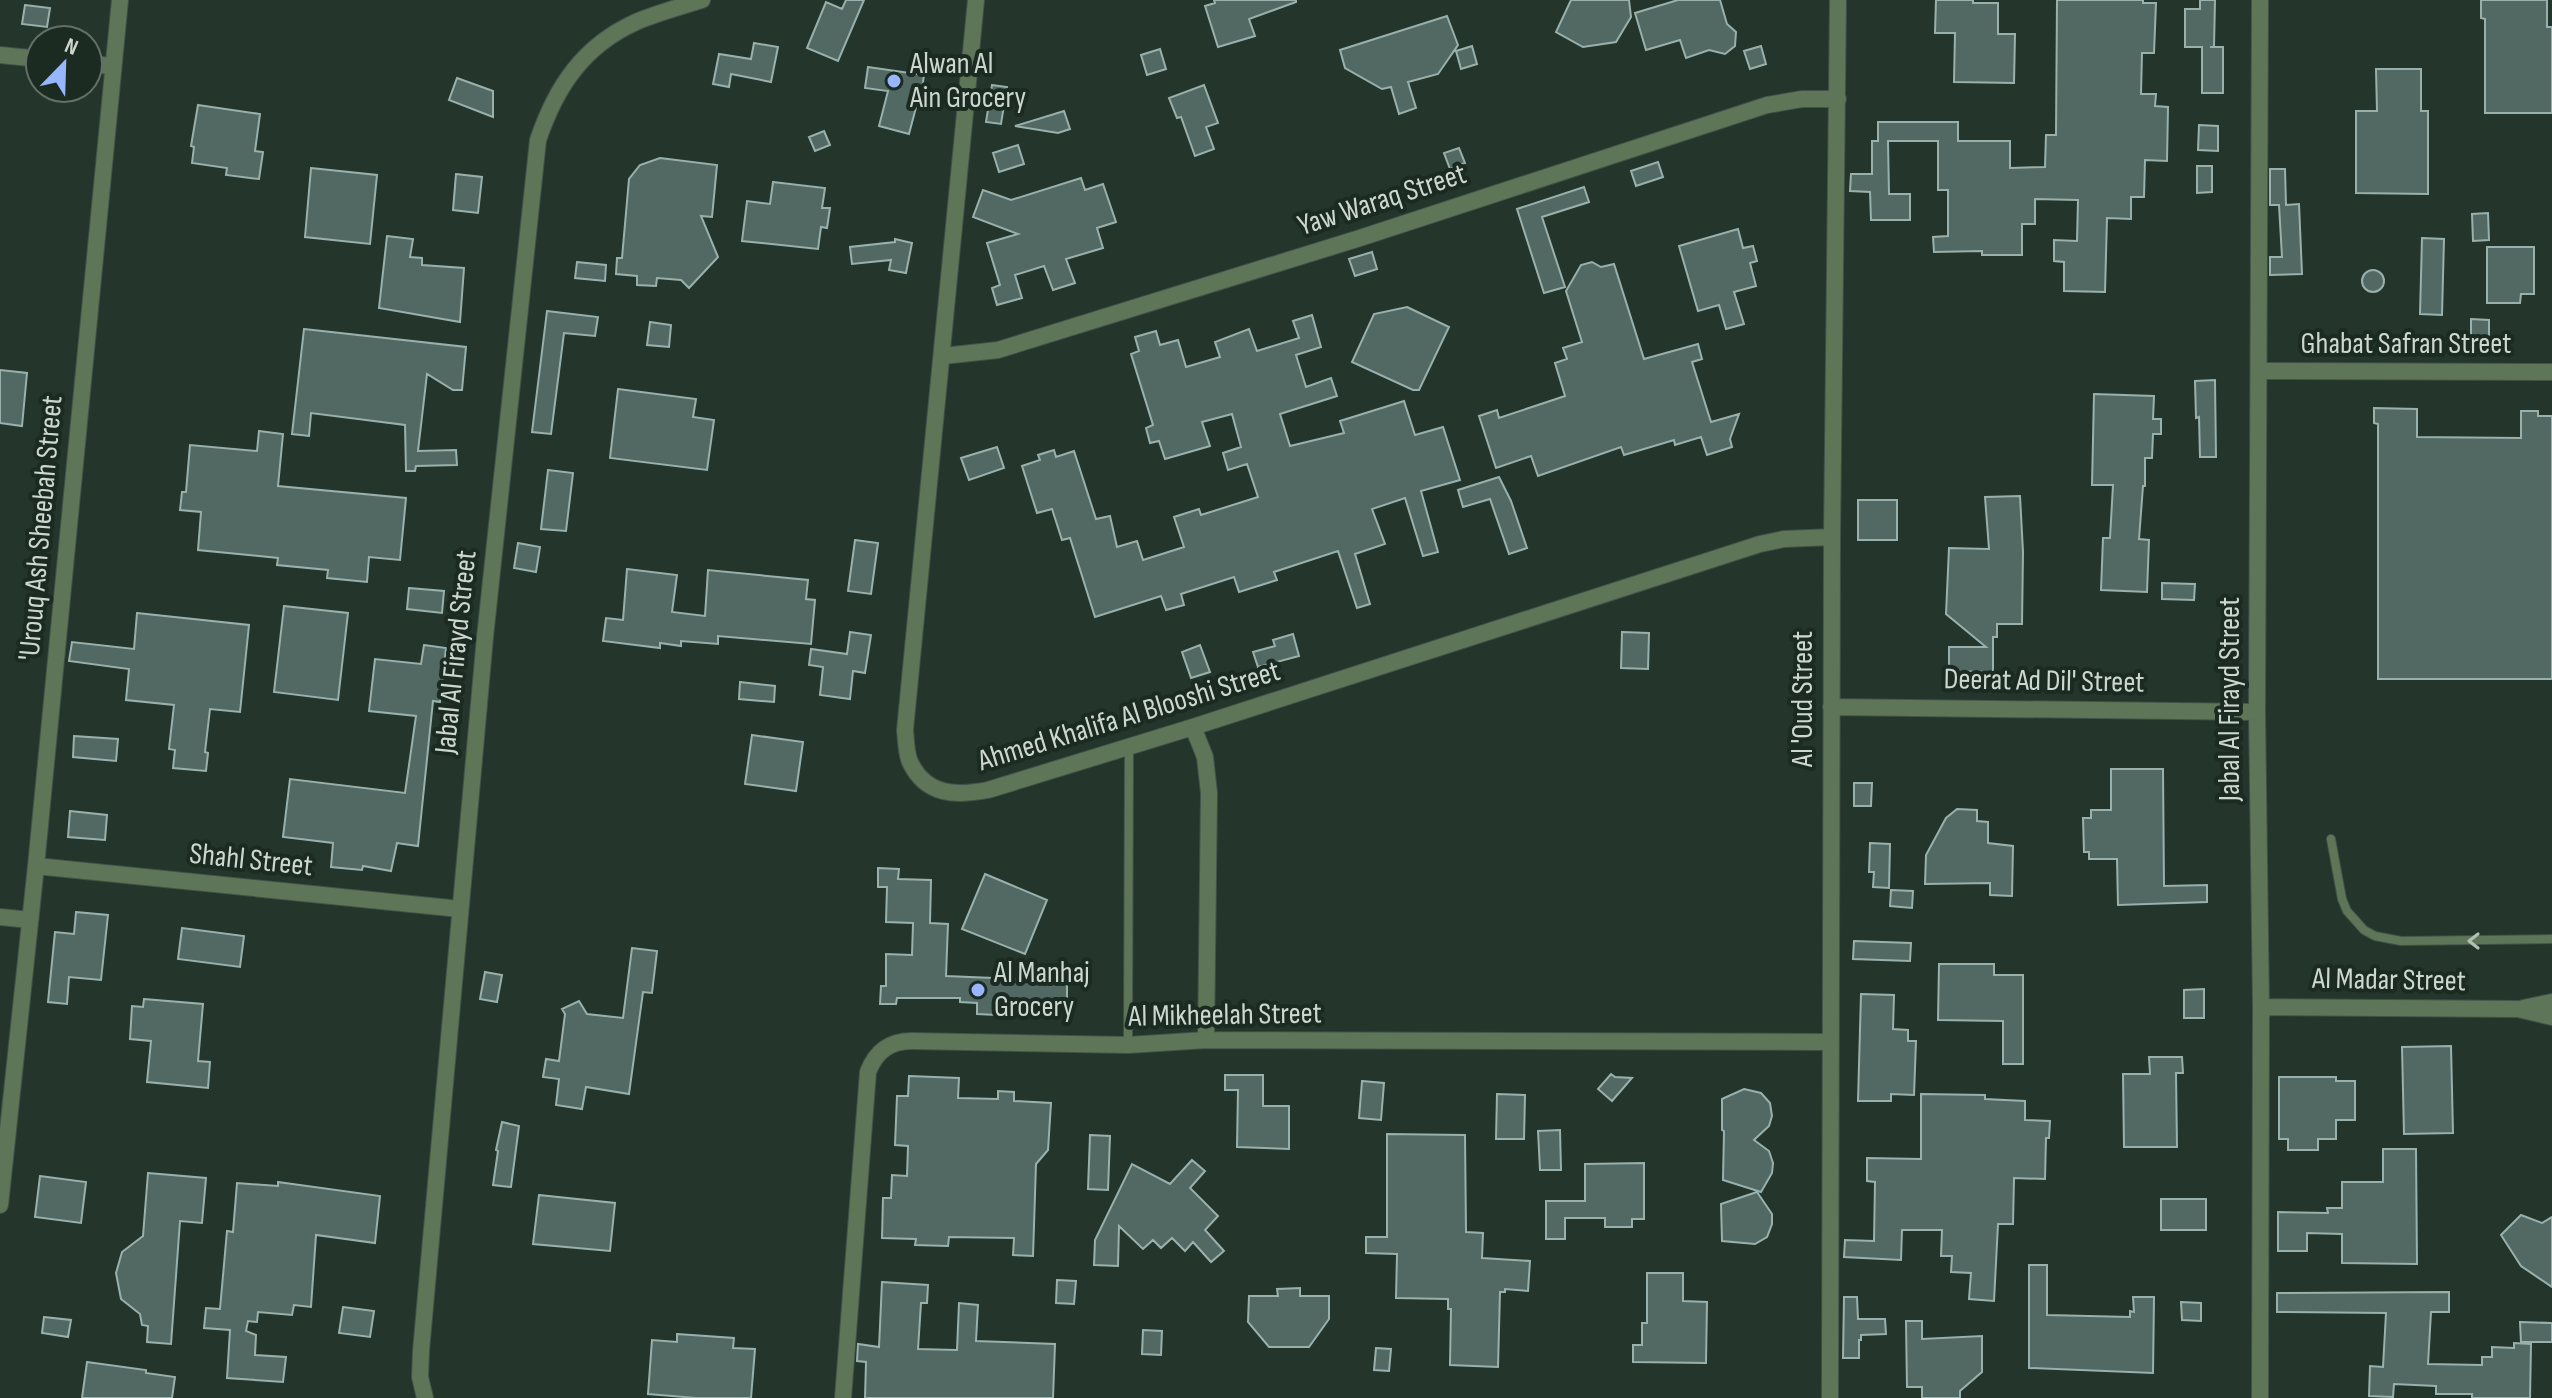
<svg xmlns="http://www.w3.org/2000/svg" width="2552" height="1398" font-family="'Sofia Sans Condensed',sans-serif">
<style>
.building{fill:#516863;stroke:#99b1ac;stroke-width:2}
.lines{fill:none;stroke-linecap:round;stroke-linejoin:round}
.lane-casing{stroke:#42524a;stroke-width:10}
.street-casing{stroke:#42524a;stroke-width:18}
.lane{stroke:#5e7657;stroke-width:8}
.street{stroke:#5e7657;stroke-width:16}
.oneway{stroke:#b0bfb2}
.poi-dot{fill:#97b6fd;stroke:#1b2b22;stroke-width:3}
.labels{text-anchor:middle;dominant-baseline:central;stroke-width:8;stroke-linejoin:round;paint-order:stroke}
.poi-label{font-size:30px;fill:#ccd7d0;stroke:#1b2b22;text-anchor:start}
.street-label{font-size:30px;fill:#ccd7d0;stroke:#1b2b22}
</style>
<rect width="100%" height="100%" fill="#24352c"/>
<path class="building" d="M846,0H864L838,61L807,48L826,2L842,9Z
M1214,0H1296V2L1249,19L1255,36L1218,47L1205,6L1215,3Z
M1571,0H1629L1631,17L1616,42L1583,47L1556,32Z
M1678,0H1720L1727,24L1736,32L1735,46L1725,54L1709,50L1686,58L1680,40L1646,50L1635,13Z
M1936,0H1973V3H1998V34H2015L2014,83L1954,82L1955,33H1935Z
M2057,0H2143V3H2156L2154,53H2142L2141,94H2156L2155,106L2168,107L2167,161L2145,160L2144,197H2131V219L2107,218L2105,292L2064,291V262L2054,261V240L2077,241L2078,200L2035,199V224H2022V255H1982V251L1934,252L1933,237L1948,236V190H1938V141H1888L1889,194H1910V220H1871L1870,192L1850,191L1851,174H1872V141H1878V122H1958V141H2010V168L2045,167L2046,135H2056Z
M2200,0H2215L2214,47H2210H2223V93H2202V47H2185V9H2200Z
M2481,0H2547V27H2552V113H2485V19L2481,18Z
M25,5L50,8L47,27L22,24Z
M1447,16L1458,45L1438,74L1408,82L1416,108L1399,114L1391,87L1382,89L1345,68L1340,50Z
M754,43L778,47L771,82L731,74L729,87L713,84L719,54L751,59Z
M1472,46L1477,64L1461,69L1456,51Z
M1761,46L1766,64L1750,69L1744,51Z
M1160,49L1166,69L1147,75L1141,55Z
M868,67L924,75L921,96H919L909,134L879,126L888,91L865,88Z
M2376,69H2421V111H2428V194L2356,193V111H2377Z
M457,78L493,91V117L449,100Z
M992,85L1007,87L1001,124L986,122Z
M1204,85L1218,123L1206,127L1214,149L1195,156L1181,117L1177,118L1169,98Z
M198,105L260,114L255,151L263,152L259,179L226,175L227,168L192,163L194,147L191,146Z
M1064,111L1070,129L1058,133L1015,126Z
M2199,125L2218,126V151L2198,150Z
M824,131L830,145L815,151L809,137Z
M1018,145L1024,164L999,172L993,153Z
M1459,148L1465,163L1450,169L1444,153Z
M660,158L717,165L712,217L701,216L718,257L689,288L681,280L657,278L656,286L637,285V276L616,274L617,258H622L629,179L640,165Z
M1658,162L1663,177L1636,186L1631,171Z
M2197,166H2212V192L2197,193Z
M311,168L377,175L370,244L305,237Z
M2270,169H2285L2286,205L2299,204L2302,274L2270,275V257H2282L2279,205H2270Z
M456,174L482,177L478,213L453,210Z
M1081,178L1085,190L1103,184L1116,222L1097,228L1103,248L1066,259L1075,283L1053,290L1044,266L1015,275L1022,298L997,305L992,288L1000,285L987,243L1018,234L973,217L983,190L1011,200Z
M773,182L825,188L822,208H830L827,228L821,227L818,249L742,241L747,201L770,204Z
M1584,187L1589,202L1542,217L1565,287L1544,293L1517,209Z
M2488,213L2489,240L2473,241L2472,214Z
M1738,229L1743,248L1753,246L1757,261L1750,263L1756,286L1734,292L1744,324L1726,329L1719,305L1698,311L1679,246Z
M387,236L413,239L410,257L422,258V265L464,268L460,322L379,308Z
M2422,238L2444,239L2442,315L2420,314Z
M895,239L912,243L906,273L889,270L891,260L852,264L850,247L895,242Z
M2487,247H2534V294H2521L2520,303H2487Z
M1372,252L1377,269L1355,276L1349,259Z
M577,262L606,265L605,281L575,278Z
M1592,262L1601,267L1614,264L1644,359L1698,344L1702,359L1692,362L1711,422L1739,414L1730,439L1732,447L1707,455L1701,437L1675,445L1674,440L1624,455L1621,447L1538,476L1531,456L1496,468L1479,416L1497,410L1499,418L1565,396L1555,363L1567,359L1563,348L1582,342L1566,291L1581,265Z
M2362 281a11 11 0 1 1 22 0a11 11 0 1 1-22 0Z
M1407,307L1449,327L1419,390H1413L1352,362L1374,314Z
M547,311L598,317L595,336L564,333L551,434L532,432Z
M1312,315L1321,347L1296,355L1306,387L1331,378L1337,396L1280,414L1290,446L1344,433L1340,421L1404,401L1415,435L1443,427L1460,480L1421,491L1438,552L1423,556L1405,498L1372,509L1385,544L1355,554L1370,604L1357,608L1338,551L1274,572L1277,580L1239,592L1234,577L1181,594L1184,605L1166,610L1161,596L1095,617L1070,538L1062,540L1052,509L1037,513L1022,466L1040,460L1038,455L1054,450L1056,457L1074,451L1096,519L1110,516L1117,547L1137,541L1143,560L1184,547L1174,517L1199,509L1201,515L1258,497L1247,464L1228,470L1223,453L1241,447L1232,414L1202,422L1210,446L1165,459L1159,441L1150,443L1146,428L1153,425L1131,354L1139,351L1135,337L1156,331L1160,345L1178,340L1186,367L1220,357L1215,342L1249,329L1257,351L1299,338L1293,321Z
M2471,319L2489,320V338H2471Z
M650,322L671,325L669,347L647,345Z
M304,329L466,347L462,390H453L427,374L418,451L456,450L457,465L416,466L415,471H406L405,425L311,413L309,436L292,434Z
M0,370L27,373L22,426L0,423Z
M2215,380L2216,457H2200L2199,417L2196,418L2195,381Z
M618,389L696,399L693,417L714,420L707,470L610,458Z
M2094,394L2154,396L2153,419H2161V434H2153L2152,458H2145V486H2143L2139,539L2149,540L2147,592L2101,590L2103,538H2110L2113,485H2092Z
M2374,408L2417,409V437L2521,438V411H2538V416H2552V679H2378V424L2374,423Z
M259,431L283,434L278,486L406,498L400,560L369,557L367,582L327,578L328,570L277,565L278,558L198,550L201,512L180,510L182,492H186L190,445L257,451Z
M997,447L1004,468L969,480L961,458Z
M548,470L573,473L566,531L541,529Z
M1499,477L1511,501L1527,548L1509,554L1490,499L1463,507L1458,490Z
M2020,496L2023,552L2022,624H1997V637H1993V672L1949,671V647H1986L1946,614L1949,548L1989,549L1985,497Z
M1858,500H1897V540H1858Z
M855,540L878,543L871,594L848,591Z
M518,543L540,547L536,572L514,568Z
M627,569L677,575L672,612L705,616L708,570L808,580L806,599L815,600L811,644L718,636V644L681,641V646L660,643V648L603,641L606,618L623,620Z
M2162,583L2195,584L2194,600L2162,599Z
M409,588L444,591L442,613L407,609Z
M284,606L348,613L338,700L274,692Z
M137,613L249,625L240,712L210,709L205,752L208,753L206,771L173,768L175,750L169,749L174,705L126,700L129,669L69,661L72,642L134,649Z
M850,632L871,635L865,673L853,671L850,699L820,695L823,667L809,665L811,649L847,654Z
M1622,632L1649,633L1648,669L1621,668Z
M1293,634L1299,656L1258,667L1253,652L1275,646L1273,640Z
M424,645L446,648L440,702L433,701L418,846L397,843L391,871L363,866L362,870L331,867L333,843L283,837L290,779L405,793L416,716L369,711L375,659L421,664Z
M1200,645L1210,672L1191,678L1182,652Z
M740,682L775,686L774,702L739,699Z
M752,735L803,742L796,791L745,784Z
M74,736L118,739L116,761L73,757Z
M2111,769H2163L2164,886L2207,885V902L2118,905L2117,859H2089V852H2084L2083,818H2091V810H2111Z
M1854,783H1872L1871,806H1854Z
M1957,809L1977,810V821L1988,822V843L2013,846L2012,896L1990,895V883L1925,884L1926,855L1946,818Z
M70,811L107,815L105,840L68,837Z
M1870,843L1890,844L1889,888L1873,887L1874,872H1869Z
M878,868L899,869L898,879L931,880L930,923L948,924L946,976L1067,981V1006H996V1015L977,1014V1003L960,1002V998H897L896,1004H880L881,986H886V954L912,955L913,923L886,922L887,887H878Z
M985,874L1047,900L1025,954L962,929Z
M1891,890L1913,891L1912,908L1890,906Z
M76,912L108,915L101,980L69,977L67,1004L48,1002L55,932L74,934Z
M182,928L244,936L240,967L178,959Z
M1854,941L1911,943L1910,961L1853,959Z
M632,948L657,951L652,993L643,992L629,1094L586,1087L582,1109L556,1105L559,1079L543,1077L546,1059L559,1061L565,1014L562,1009L579,1001L587,1014L623,1018Z
M1939,964H1994V975H2023V1064H2003V1021L1938,1020Z
M485,972L502,975L497,1002L480,999Z
M2204,989V1018H2184V990Z
M1861,994L1894,995L1893,1029L1908,1030V1041H1916L1914,1095L1891,1094V1101H1858Z
M144,999L203,1004L198,1061L210,1062L208,1088L147,1082L151,1041L130,1039L132,1006L143,1007Z
M2451,1046L2453,1133L2404,1134L2402,1047Z
M2149,1057H2182L2183,1073H2176L2177,1147H2124L2123,1074H2150Z
M1611,1074L1615,1077L1632,1078L1612,1101L1598,1089Z
M1225,1075H1263V1106H1289V1149L1237,1147L1238,1090H1225Z
M909,1076L959,1078L958,1098L998,1099V1091L1014,1092V1101L1051,1103L1048,1150L1036,1164L1033,1256L1013,1255L1014,1238L949,1237L948,1246L915,1245L916,1239L882,1238L883,1198H891L892,1175L907,1176L908,1146L895,1145L897,1096H908Z
M2279,1077H2336V1081H2355V1120H2336V1139H2318V1150H2288V1139H2279Z
M1362,1081L1384,1083L1381,1120L1359,1118Z
M1744,1089L1761,1093L1770,1103L1772,1116L1769,1126L1754,1140L1769,1151L1773,1163L1772,1173L1761,1192L1723,1180L1724,1131L1722,1130V1099Z
M1497,1094L1525,1095L1524,1139H1496Z
M1921,1094L1985,1095V1099L2025,1101V1120L2050,1121L2049,1138H2046L2045,1179L2014,1178L2013,1224H1998L1994,1301L1969,1299L1971,1273L1951,1272L1952,1256H1941L1942,1230H1902L1901,1260L1844,1257L1845,1240L1874,1241L1875,1182L1867,1181V1158L1921,1159Z
M502,1122L519,1126L511,1187L493,1185L498,1151L496,1150Z
M1560,1130L1561,1170H1540L1538,1131Z
M1387,1134L1465,1135L1466,1232L1483,1233L1482,1258L1530,1261L1528,1291L1505,1289V1292H1500L1498,1367L1450,1365L1451,1309H1448V1299L1396,1298L1397,1254L1366,1253V1237H1387Z
M1090,1135L1110,1136L1108,1190L1088,1189Z
M2383,1149H2416L2417,1264L2342,1263V1234L2307,1233V1251H2278V1212L2328,1213L2327,1208H2342V1182H2383Z
M1192,1160L1205,1171L1190,1188L1218,1216L1205,1230L1224,1251L1211,1262L1193,1242L1185,1251L1172,1238L1161,1248L1153,1240L1143,1249L1119,1226L1118,1266L1094,1265L1095,1240L1132,1164L1170,1184Z
M1644,1163V1219H1632V1227H1605V1218H1565V1239H1546V1201H1585V1164Z
M148,1173L206,1178L202,1223L180,1221L171,1344L147,1342L148,1326L142,1325L140,1314L121,1299L116,1273L122,1252L143,1236Z
M40,1176L86,1182L81,1223L35,1217Z
M278,1182L380,1196L375,1243L316,1235L311,1307L294,1305L292,1315L258,1312L257,1322L248,1321L246,1331L256,1335L255,1355L286,1357L283,1382L227,1378L230,1330L204,1328L206,1308L220,1309L227,1231L233,1232L237,1183L278,1186Z
M1757,1192L1772,1214V1224L1767,1237L1755,1244L1722,1241L1721,1204Z
M539,1195L615,1203L610,1251L533,1244Z
M2161,1199H2206V1230H2161Z
M2521,1215L2542,1223L2552,1217V1287L2521,1266L2501,1235Z
M2029,1265H2047V1315L2130,1317V1311L2134,1312L2133,1297H2154L2153,1373L2029,1368Z
M1647,1273H1683V1301L1707,1302L1706,1363L1633,1362V1345H1642V1323H1647Z
M1057,1280L1076,1281L1074,1304L1056,1303Z
M882,1282L928,1285L927,1303H921L918,1349L957,1350L959,1303L978,1305L976,1341L1055,1344L1053,1398H865L866,1362L857,1361L858,1344L879,1347Z
M1300,1288V1296H1329V1319L1309,1347H1269L1248,1322L1249,1296H1278L1277,1289Z
M2449,1292V1312H2431L2428,1364L2482,1365V1357H2492V1347L2514,1348V1343L2531,1344L2530,1398H2472V1394H2436V1386L2394,1384L2393,1397L2369,1396L2370,1366L2383,1367L2386,1313L2277,1312V1293Z
M1844,1297H1857L1858,1319H1885L1886,1334L1861,1335V1340H1859V1358H1843Z
M2181,1302L2201,1303V1321L2182,1320Z
M343,1307L374,1311L370,1337L339,1333Z
M44,1317L71,1320L68,1337L42,1333Z
M1906,1321H1922V1339L1982,1336V1372L1960,1391V1398H1922V1387H1907Z
M2520,1322L2552,1323V1342H2521Z
M1143,1330L1162,1331L1161,1355L1142,1354Z
M677,1334L734,1338L733,1348L755,1349L751,1398H696L648,1394L652,1340L677,1342Z
M1376,1348L1391,1349L1389,1371L1374,1370Z
M87,1362L146,1370V1373L175,1377L172,1398H82Z"/>
<g class="lines">
<defs>
<path id="lane" d="M2331,839L2342,899L2347,911L2364,930L2375,936L2401,941L2552,939
M1128,1045L1129,746"/>
<path id="street" d="M976,0L905,730C906,740 906,753 910,762C926,796 956,796 988,790L1193,727L1760,544L1784,539L1832,537
M0,55L40,59
M88,64L113,66
M943,356L998,350L1360,238L1767,105L1802,99H1838
M2259,371L2552,372
M1831,707L2257,712
M1193,727L1205,757L1209,793L1206,1040
M36,866L460,909
M0,917L30,920
M2261,1007L2518,1009L2552,1017
M2523,1008L2552,1002
M0,1205L36,866L120,0
M425,1398L420,1377L421,1351L485,637L538,140C556,87 583,46 636,22C657,13 680,7 702,0
M843,1398L868,1072C876,1051 890,1041 912,1041L1128,1045L1206,1040L1829,1042
M1830,1398L1832,537L1838,0
M2260,1398L2261,1007L2257,712L2260,0"/>
</defs>
<use href="#lane" class="lane-casing"/>
<use href="#street" class="street-casing"/>
<use href="#lane" class="lane"/>
<use href="#street" class="street"/>
</g>
<defs><path id="oneway-chevron" d="M-2-3.5L2.5 0L-2 3.5" fill="none" stroke-width="1.6" stroke-linecap="round" stroke-linejoin="round" transform="scale(2)"/></defs>
<use class="oneway" href="#oneway-chevron" transform="translate(2474 941) rotate(180)"/>
<g class="poi-dot">
<circle cx="894" cy="81" r="8"/>
<circle cx="978" cy="990" r="8"/>
</g>
<g class="labels">
<g class="poi-label">
<text x="910" y="64">Alwan Al<tspan x="910" dy="34">Ain Grocery</tspan></text>
<text x="994" y="973">Al Manhaj<tspan x="994" dy="34">Grocery</tspan></text>
</g>
<g class="street-label">
<text transform="translate(1382 200) rotate(-18)">Yaw Waraq Street</text>
<text x="2406" y="344">Ghabat Safran Street</text>
<text transform="translate(41 528) rotate(-85)">'Urouq Ash Sheebah Street</text>
<text transform="translate(456 652) rotate(-84)">Jabal Al Firayd Street</text>
<text transform="translate(2044 681) rotate(1)">Deerat Ad Dil' Street</text>
<text transform="translate(1803 699) rotate(-90)">Al 'Oud Street</text>
<text transform="translate(2230 699) rotate(-90)">Jabal Al Firayd Street</text>
<text transform="translate(1129 716) rotate(-17)">Ahmed Khalifa Al Blooshi Street</text>
<text transform="translate(251 860) rotate(6)">Shahl Street</text>
<text transform="translate(2389 980) rotate(1)">Al Madar Street</text>
<text transform="translate(1225 1015) rotate(-1)">Al Mikheelah Street</text>
</g>
</g>
<g transform="translate(64 64) rotate(23)"><circle r="38" fill="#1b2b22" stroke="#627068" stroke-width="2"/>
<path d="M0-6L14 30L0 20L-14 30Z" fill="#97b6fd"/>
<text y="-12" font-size="22" font-weight="bold" text-anchor="middle" fill="#ccd7d0">N</text>
</g>
</svg>
